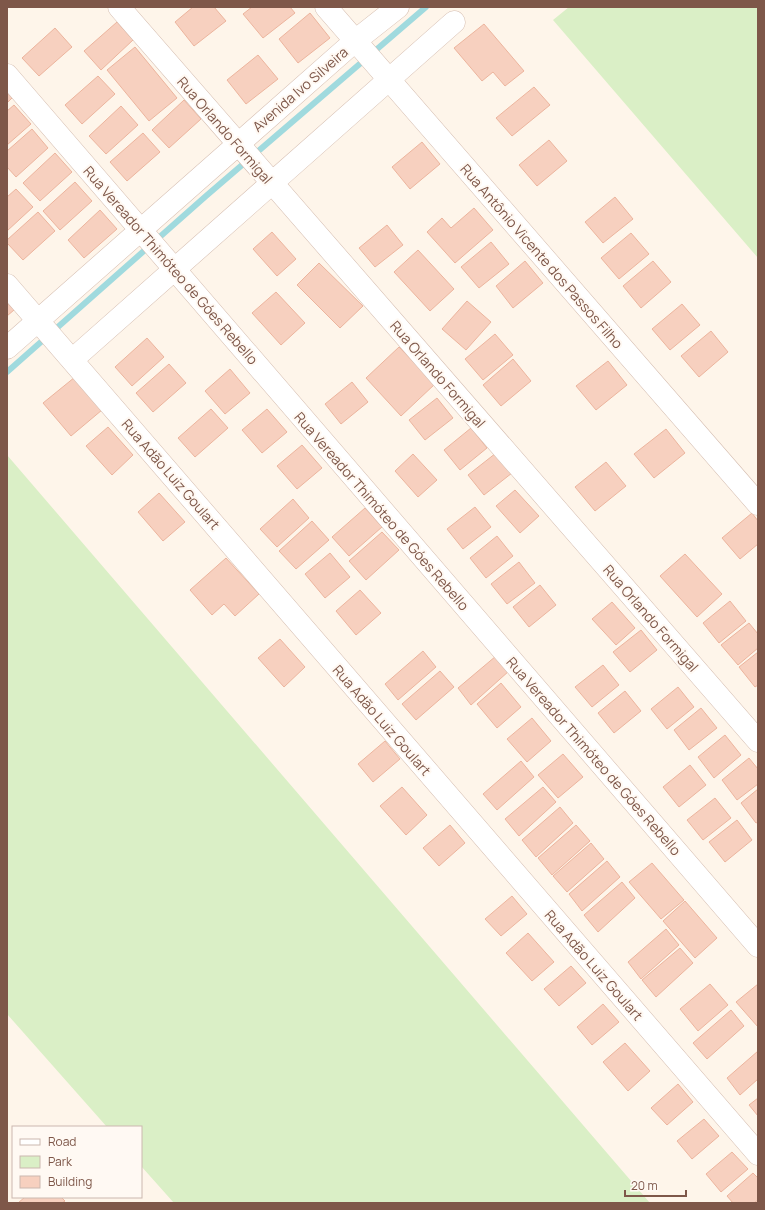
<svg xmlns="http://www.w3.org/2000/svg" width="765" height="1210" font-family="Manrope,sans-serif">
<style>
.green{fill:#daefc6}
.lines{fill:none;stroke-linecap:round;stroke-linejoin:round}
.stream{stroke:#a0dade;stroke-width:6}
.building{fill:#f7d0bf;stroke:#ecb49d}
.minor-casing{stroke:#d5bdb0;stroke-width:23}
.minor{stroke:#fff;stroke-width:22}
.labels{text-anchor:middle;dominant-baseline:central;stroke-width:4;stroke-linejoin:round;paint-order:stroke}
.street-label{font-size:14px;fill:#7e5749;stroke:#fff9f3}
</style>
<rect width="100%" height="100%" fill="#fef5ea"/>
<path class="green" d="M569,7H758V258L553,20Z
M7,455L650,1203H174L141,1166V1127H107L7,1014Z"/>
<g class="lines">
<path class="stream" d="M7,372L206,196L426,7"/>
</g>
<path class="building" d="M193,7H214L226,21L194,46L175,22Z
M252,7H290L295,13L263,38L243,14Z
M310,13L330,38L298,63L279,39Z
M117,22L133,40L101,70L84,51Z
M484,24L524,71L505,86L493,72L482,81L454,48Z
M55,28L72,47L39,76L22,58Z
M135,47L177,98L149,121L107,70Z
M258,55L278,79L246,104L227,80Z
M98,76L115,94L82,124L65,105Z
M534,87L550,105L512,136L496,118Z
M7,90L13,97L7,103Z
M184,100L201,119L169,148L152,130Z
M14,105L31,124L7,145V111Z
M121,106L138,125L106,154L89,136Z
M32,129L48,148L16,177L7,167V151Z
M143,133L160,152L127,181L110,162Z
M549,140L567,161L537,186L519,165Z
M422,142L440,164L410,189L392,167Z
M55,153L72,172L40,201L23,183Z
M75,182L92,201L60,230L43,211Z
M16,189L33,207L7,231V197Z
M615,197L633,219L603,243L585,222Z
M474,208L493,230L455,263L427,232L442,218L451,228Z
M100,210L117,229L84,258L68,240Z
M38,212L55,231L23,260L7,243V240Z
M387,225L403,245L375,267L359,248Z
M272,232L296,259L277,276L253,249Z
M631,233L649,254L619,279L601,258Z
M491,242L509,264L479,288L461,267Z
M418,250L454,289L430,311L394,272Z
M525,261L543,283L513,308L496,286Z
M653,261L671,282L641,308L623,286Z
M319,263L363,306L340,328L297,285Z
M276,292L305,323L281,345L252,313Z
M467,301L491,322L466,350L442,329Z
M7,302L14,310L7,316Z
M682,304L700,325L670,350L652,329Z
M711,331L728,352L699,377L681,356Z
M495,334L513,355L483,380L465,359Z
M147,338L164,357L132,386L115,367Z
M399,347L435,384L401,416L366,378Z
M513,359L531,381L501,406L483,385Z
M608,361L627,385L596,410L576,386Z
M169,364L186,383L153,412L136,393Z
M230,369L250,393L225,414L205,391Z
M75,377L102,410L71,436L43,403Z
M352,382L368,402L341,424L325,404Z
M437,398L453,418L425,440L409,420Z
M211,409L228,428L195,457L178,438Z
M267,409L287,432L262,453L242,430Z
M108,427L133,455L112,475L86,446Z
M471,428L487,448L460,470L444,450Z
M666,429L685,453L654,478L634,454Z
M302,445L322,468L297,489L277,466Z
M496,453L512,473L484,495L468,475Z
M413,454L437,480L418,497L395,471Z
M606,462L626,486L595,511L575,487Z
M515,490L539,516L520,533L496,506Z
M159,493L185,522L163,541L138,512Z
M293,499L309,518L277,547L260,529Z
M475,507L491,527L463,549L447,529Z
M365,508L382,527L349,556L332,537Z
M752,513L758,521V544L740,559L722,538Z
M312,521L329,540L296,569L279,551Z
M382,532L399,550L366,580L349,561Z
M497,536L513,556L486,578L470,558Z
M330,553L350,577L325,598L305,574Z
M685,554L722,594L697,617L660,576Z
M226,558L259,594L235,616L224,604L212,615L190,590Z
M519,562L535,583L507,604L491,584Z
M540,585L556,605L529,627L513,607Z
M360,590L381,613L356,635L336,611Z
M730,601L746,621L719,643L703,623Z
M612,602L635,628L616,645L592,619Z
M749,623L758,634V648L738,665L721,645Z
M641,630L657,650L630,672L613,652Z
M280,639L305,667L284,687L258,658Z
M423,651L436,667L398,700L385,684Z
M758,652V685L755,687L739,667Z
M496,656L509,671L471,705L458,688Z
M603,665L619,685L592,707L575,687Z
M440,671L454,687L416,720L402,704Z
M501,683L521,707L497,728L477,704Z
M678,687L694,707L667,729L651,709Z
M625,691L641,711L614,733L598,713Z
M701,708L717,728L689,750L674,730Z
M532,718L551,741L527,762L507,739Z
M725,735L741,755L714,778L698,757Z
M385,741L400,759L373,782L358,764Z
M563,754L583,777L558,798L538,775Z
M749,758L758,769V784L737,800L722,780Z
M521,761L534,777L497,810L483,794Z
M690,765L706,785L679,807L663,787Z
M402,787L427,815L406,835L380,806Z
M543,787L556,802L519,836L505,819Z
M758,789V822L756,823L741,803Z
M715,798L731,818L703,840L687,820Z
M560,807L573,823L536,857L522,840Z
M737,820L752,840L725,862L709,842Z
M450,825L465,843L439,866L423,848Z
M576,825L590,841L552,875L538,858Z
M591,843L604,859L567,892L553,876Z
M607,861L620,877L582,911L569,894Z
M652,863L684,900L661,919L629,882Z
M622,882L635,898L598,932L584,915Z
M512,896L527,914L501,936L485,919Z
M685,901L717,938L695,958L663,921Z
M666,929L679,945L641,979L628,962Z
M528,933L554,962L532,981L506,953Z
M680,948L693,963L656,997L642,980Z
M571,966L586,983L559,1006L544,989Z
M710,984L728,1005L698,1031L680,1009Z
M758,984V1027L736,1002Z
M603,1004L619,1022L592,1045L577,1027Z
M731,1010L744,1026L707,1059L693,1043Z
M625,1043L650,1071L628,1091L603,1062Z
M758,1051V1079L740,1095L727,1078Z
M678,1084L693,1102L667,1125L651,1108Z
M758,1098V1116L749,1105Z
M704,1119L719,1136L692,1159L677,1141Z
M732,1152L748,1169L721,1192L706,1174Z
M753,1173L758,1178V1200L754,1203H733L727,1196Z
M25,1197H61L65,1201L62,1203H18Z"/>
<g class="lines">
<defs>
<path id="minor" d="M119,7L758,741
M326,7L758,504
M7,75L758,946
M7,285L758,1154
M7,348L355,41L398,7
M72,360L454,22"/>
</defs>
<use href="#minor" class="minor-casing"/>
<use href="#minor" class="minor"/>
</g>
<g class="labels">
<g class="street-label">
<text transform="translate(300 89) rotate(-41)">Avenida Ivo Silveira</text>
<text transform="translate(225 130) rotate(49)">Rua Orlando Formigal</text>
<text transform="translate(542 256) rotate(49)">Rua Antônio Vicente dos Passos Filho</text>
<text transform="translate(171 265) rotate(49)">Rua Vereador Thimóteo de Góes Rebello</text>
<text transform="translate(438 374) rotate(49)">Rua Orlando Formigal</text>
<text transform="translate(171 474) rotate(49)">Rua Adão Luiz Goulart</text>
<text transform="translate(382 511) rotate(49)">Rua Vereador Thimóteo de Góes Rebello</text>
<text transform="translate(651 618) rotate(49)">Rua Orlando Formigal</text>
<text transform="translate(382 720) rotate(49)">Rua Adão Luiz Goulart</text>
<text transform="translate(594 756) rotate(49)">Rua Vereador Thimóteo de Góes Rebello</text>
<text transform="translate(594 965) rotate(49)">Rua Adão Luiz Goulart</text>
</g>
</g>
<rect width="765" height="1210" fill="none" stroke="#7e5749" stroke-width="16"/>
<rect x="12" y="1126" width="130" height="72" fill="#fff9f3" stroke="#cbb8af"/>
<rect x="20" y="1139" width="20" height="6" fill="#ffffff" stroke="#cbb8af"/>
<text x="48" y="1146" font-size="12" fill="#7e5749">Road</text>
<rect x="20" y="1156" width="20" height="12" fill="#daefc6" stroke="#cbb8af"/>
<text x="48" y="1166" font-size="12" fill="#7e5749">Park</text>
<rect x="20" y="1176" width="20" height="12" fill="#f7d0bf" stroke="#cbb8af"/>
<text x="48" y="1186" font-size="12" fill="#7e5749">Building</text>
<path d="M625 1190v6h61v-6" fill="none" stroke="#7e5749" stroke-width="2"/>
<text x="631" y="1190" font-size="12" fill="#7e5749" stroke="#fff9f3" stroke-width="3" paint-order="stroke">20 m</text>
</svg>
